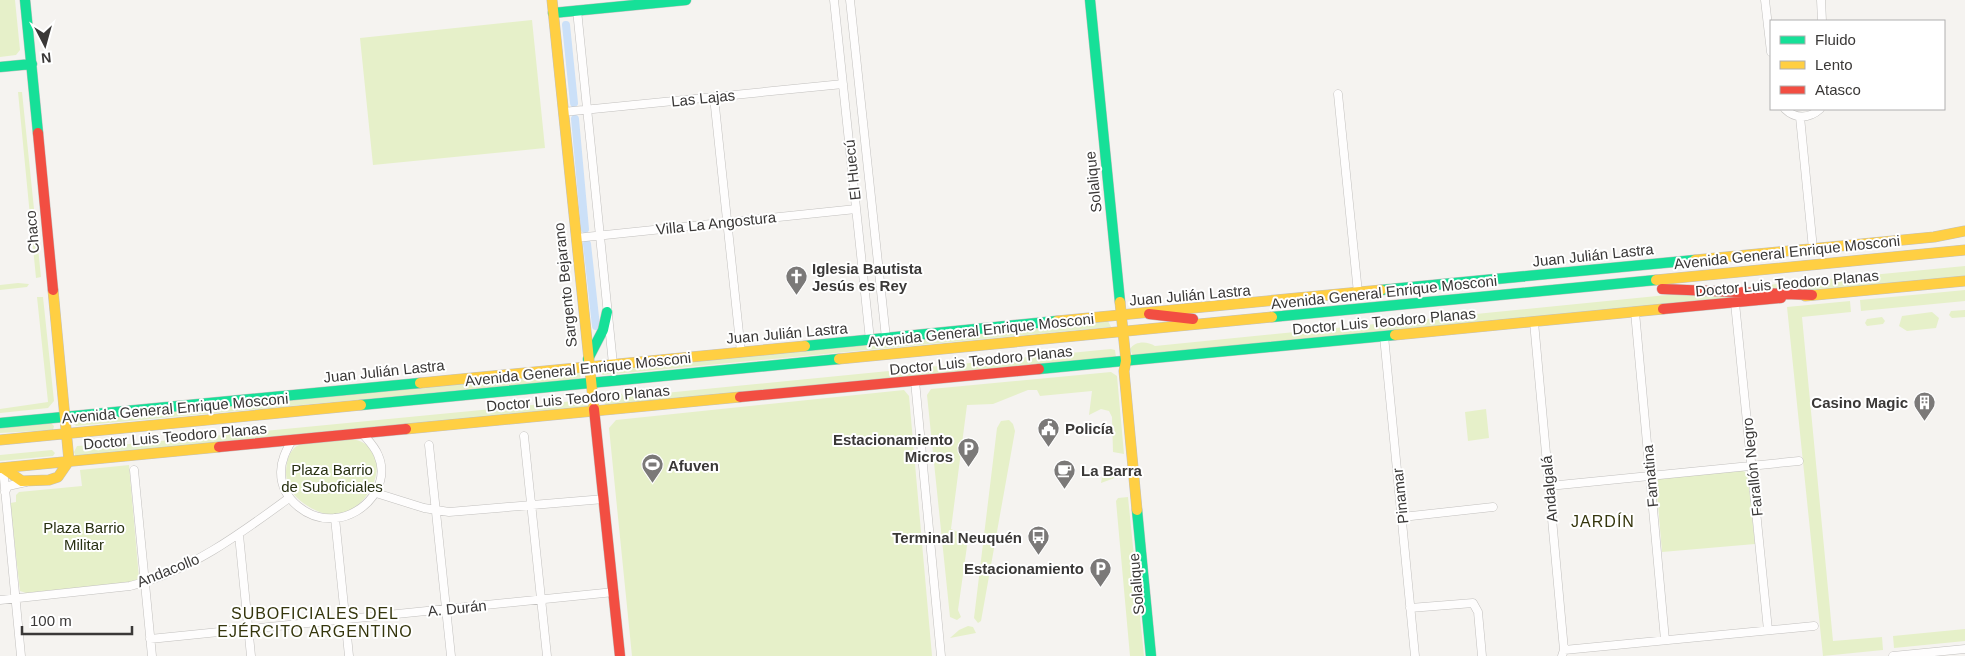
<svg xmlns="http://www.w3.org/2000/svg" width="1965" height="656" font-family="Helvetica,sans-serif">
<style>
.green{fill:#e6f0c9}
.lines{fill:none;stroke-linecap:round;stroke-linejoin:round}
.canal{stroke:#cbe0f8;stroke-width:8}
.street-casing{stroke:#c2c0be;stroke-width:9}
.fast-casing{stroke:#c2c0be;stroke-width:11}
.slow-casing{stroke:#c2c0be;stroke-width:11}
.jam-casing{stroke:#c2c0be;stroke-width:11}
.street{stroke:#fefdfd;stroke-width:8}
.fast{stroke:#16e098;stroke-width:10}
.slow{stroke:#ffcf43;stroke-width:10}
.jam{stroke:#f24e42;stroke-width:10}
.labels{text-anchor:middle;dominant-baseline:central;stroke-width:4;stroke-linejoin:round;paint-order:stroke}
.street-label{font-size:15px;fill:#3a3837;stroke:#fff}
.poi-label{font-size:15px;font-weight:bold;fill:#3a3837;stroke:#fff;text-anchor:start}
.park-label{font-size:15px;fill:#283011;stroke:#fff}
.neighbourhood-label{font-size:16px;letter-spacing:1px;fill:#35360d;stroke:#fff}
</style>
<rect width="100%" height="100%" fill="#f5f3f0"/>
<path class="green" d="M0,0H15L20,50L16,55L0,57Z
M532,20L545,148L373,165L360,38Z
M18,92H22L41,277L36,278Z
M1965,266V277L1806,292L1725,289Z
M18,283L29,284L27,287L0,290V285Z
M1965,290V301L1861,311L1860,300Z
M1677,294L1769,295L1133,356L1130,349C1135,341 1147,341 1155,346Z
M37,297H43L54,401L48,408L0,413V409L48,402Z
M1850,301L1851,312L1802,317L1833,641L1882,637L1883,650L1823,656L1787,307Z
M1965,310V317L1952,318L1949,315L1951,311Z
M1932,312L1939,318L1936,328L1907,331L1899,326L1902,316Z
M1882,317L1885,321L1883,324L1867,326L1865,323L1867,319Z
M1108,321L1111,327L603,375L600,373L601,370Z
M1111,349L1115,350L1116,357L606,406L603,401L606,395L621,393L624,397Z
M578,371L581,374L580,379L76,426L73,423L75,420Z
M1111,372L1117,376L1124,454L1113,452L1112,417L1109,411L1101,409L1089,415L1092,391L1040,396L1037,390H1028L993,404L967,405L951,529L967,536L968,539L958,610L961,617L957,620L950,617L927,395L931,389Z
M904,390L909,396L932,656H632L609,428L616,420Z
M584,400L588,401V407L76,457L74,452L77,446L93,445L98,447Z
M1486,409L1489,438L1468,441L1465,412Z
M1009,420L1013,424L1015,431L981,621L978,623L974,618L997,428L1001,421Z
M51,423L54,426L53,430L0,433V427Z
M352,439C405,448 364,535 315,510C296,501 282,486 287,463C288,456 292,448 299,445C314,438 336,440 352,439Z
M52,450L55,453L53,456L0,461V455Z
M129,465L139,578L133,582L26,593L20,591L10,503L16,502V495L19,492L82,486L80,470Z
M1104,465L1119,473L1120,476L1101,483Z
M1739,470L1746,472L1748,478L1755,544L1662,552L1656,481L1660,478Z
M1128,497L1144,656H1130L1116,501L1118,498Z
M968,626L973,627L976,633L950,638L959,630Z
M1965,629V641L1894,648L1893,636Z"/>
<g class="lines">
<path class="canal" d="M566,25L574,103
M575,119L585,229
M587,244L596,326"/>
<defs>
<path id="street" d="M834,0L870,340
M850,0L886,338
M1765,0L1771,52
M1821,0L1822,21
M577,10L613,364
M1338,94L1358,293
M714,97L741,352
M1785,109C1795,119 1809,119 1820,109
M563,112L843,84
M1800,117L1813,249
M576,238L856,209
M1735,303L1768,630
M1635,312L1665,640
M1534,322L1564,650L1562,656
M1384,336L1415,656
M915,381L941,656
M524,436L547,656
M292,440C286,451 281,460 281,472C281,500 309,521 336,518C365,515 391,484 378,455C375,447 368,440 362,433
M429,445L451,656
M3,468L21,656
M134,470L152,656
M1549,486L1799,461
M5,492L8,486L26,482
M376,493L424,508L449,512L604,499
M1402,517L1493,507
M335,518L349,656
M239,535L251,656
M0,600L130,586C190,571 240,534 289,498
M1410,608L1473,603L1478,612L1482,656
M150,639L614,592
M1564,650L1814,626
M1893,656L1965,649"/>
<path id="fast" d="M25,0L38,133
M1090,0L1120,302
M553,13L686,0
M0,67L32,64
M1381,290L1695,260
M1272,317L1656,280
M805,346L1057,321
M588,359L603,330L607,312
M1039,369L1395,335
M361,405L839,359
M0,423L420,383
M1137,510L1151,656"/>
<path id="slow" d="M552,0L594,409
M1695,260L1934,237L1965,231
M1656,280L1965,250
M1805,296L1965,281
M1120,302L1126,361L1124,371L1137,510
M1057,321L1381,290
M1395,335L1663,309
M839,359L1272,317
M420,383L805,346
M406,429L740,397
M0,440L361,405
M0,468L219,447
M3,468L22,481L49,480L58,477L69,461L53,290"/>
<path id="jam" d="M38,133L53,290
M1662,289L1812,295
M1663,309L1781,298
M1149,314L1193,319
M740,397L1039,369
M594,409L620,656
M219,447L406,429"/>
</defs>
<use href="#street" class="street-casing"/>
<use href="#fast" class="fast-casing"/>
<use href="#slow" class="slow-casing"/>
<use href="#jam" class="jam-casing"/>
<use href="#street" class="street"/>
<use href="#fast" class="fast"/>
<use href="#slow" class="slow"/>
<use href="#jam" class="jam"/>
</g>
<defs>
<symbol id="church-pin" viewBox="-11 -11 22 30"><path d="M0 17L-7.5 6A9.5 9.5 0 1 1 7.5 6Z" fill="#7b7978" stroke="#fff"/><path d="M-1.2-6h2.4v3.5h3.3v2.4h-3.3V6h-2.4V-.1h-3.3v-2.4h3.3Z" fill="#fff"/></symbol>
<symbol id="building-pin" viewBox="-11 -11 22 30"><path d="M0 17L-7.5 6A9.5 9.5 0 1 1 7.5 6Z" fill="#7b7978" stroke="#fff"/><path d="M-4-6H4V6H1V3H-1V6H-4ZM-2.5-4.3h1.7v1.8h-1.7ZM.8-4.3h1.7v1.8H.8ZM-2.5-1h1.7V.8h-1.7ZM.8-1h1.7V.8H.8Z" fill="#fff"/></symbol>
<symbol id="civic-pin" viewBox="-11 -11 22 30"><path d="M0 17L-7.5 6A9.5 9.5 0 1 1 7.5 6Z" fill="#7b7978" stroke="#fff"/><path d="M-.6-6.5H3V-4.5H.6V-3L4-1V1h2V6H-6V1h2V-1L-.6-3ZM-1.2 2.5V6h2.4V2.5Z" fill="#fff"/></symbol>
<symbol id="parking-pin" viewBox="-11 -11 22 30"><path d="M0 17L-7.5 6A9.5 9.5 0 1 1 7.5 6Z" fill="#7b7978" stroke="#fff"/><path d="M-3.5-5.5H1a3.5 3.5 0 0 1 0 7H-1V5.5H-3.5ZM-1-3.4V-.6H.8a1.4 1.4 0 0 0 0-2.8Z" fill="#fff"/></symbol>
<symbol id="stadium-pin" viewBox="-11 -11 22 30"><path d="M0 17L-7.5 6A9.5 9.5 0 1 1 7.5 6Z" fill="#7b7978" stroke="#fff"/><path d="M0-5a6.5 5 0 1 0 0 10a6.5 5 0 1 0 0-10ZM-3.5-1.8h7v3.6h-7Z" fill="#fff"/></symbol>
<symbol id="cafe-pin" viewBox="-11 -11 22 30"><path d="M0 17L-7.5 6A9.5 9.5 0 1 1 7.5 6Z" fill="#7b7978" stroke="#fff"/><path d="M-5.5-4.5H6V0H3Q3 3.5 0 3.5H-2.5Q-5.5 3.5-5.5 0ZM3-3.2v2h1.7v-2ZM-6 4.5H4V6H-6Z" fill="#fff"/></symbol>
<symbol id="bus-pin" viewBox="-11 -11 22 30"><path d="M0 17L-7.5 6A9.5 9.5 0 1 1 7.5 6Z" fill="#7b7978" stroke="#fff"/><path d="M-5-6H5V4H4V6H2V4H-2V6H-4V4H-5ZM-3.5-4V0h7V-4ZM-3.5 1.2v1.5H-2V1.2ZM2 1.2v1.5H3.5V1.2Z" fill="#fff"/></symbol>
</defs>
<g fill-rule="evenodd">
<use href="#church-pin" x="784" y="264" width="25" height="34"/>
<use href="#building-pin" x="1912" y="390" width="25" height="34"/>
<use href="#civic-pin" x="1036" y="416" width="25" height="34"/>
<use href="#parking-pin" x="956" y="436" width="25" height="34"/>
<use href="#stadium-pin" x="640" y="452" width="25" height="34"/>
<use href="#cafe-pin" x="1052" y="458" width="25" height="34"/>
<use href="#bus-pin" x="1026" y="524" width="25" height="34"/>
<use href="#parking-pin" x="1088" y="556" width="25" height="34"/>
</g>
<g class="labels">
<g class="street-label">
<text transform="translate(703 98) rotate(-6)">Las Lajas</text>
<text transform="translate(852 170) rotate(-96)">El Huecú</text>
<text transform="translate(1093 182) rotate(-96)">Solalique</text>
<text transform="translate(716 223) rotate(-6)">Villa La Angostura</text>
<text transform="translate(32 232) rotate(-95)">Chaco</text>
<text transform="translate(1787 252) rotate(-6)">Avenida General Enrique Mosconi</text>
<text transform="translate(1593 255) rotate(-6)">Juan Julián Lastra</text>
<text transform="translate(1787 283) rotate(-5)">Doctor Luis Teodoro Planas</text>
<text transform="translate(565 285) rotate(-96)">Sargento Bejarano</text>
<text transform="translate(1384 292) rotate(-6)">Avenida General Enrique Mosconi</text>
<text transform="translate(1190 295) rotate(-5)">Juan Julián Lastra</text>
<text transform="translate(1384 321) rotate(-5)">Doctor Luis Teodoro Planas</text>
<text transform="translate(981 330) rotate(-6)">Avenida General Enrique Mosconi</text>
<text transform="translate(787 333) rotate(-5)">Juan Julián Lastra</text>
<text transform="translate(981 360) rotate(-6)">Doctor Luis Teodoro Planas</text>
<text transform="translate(578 369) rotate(-6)">Avenida General Enrique Mosconi</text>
<text transform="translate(384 371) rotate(-6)">Juan Julián Lastra</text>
<text transform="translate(578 398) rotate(-5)">Doctor Luis Teodoro Planas</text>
<text transform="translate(175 408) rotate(-5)">Avenida General Enrique Mosconi</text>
<text transform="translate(175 436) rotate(-5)">Doctor Luis Teodoro Planas</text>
<text transform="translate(1752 467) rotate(-96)">Farallón Negro</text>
<text transform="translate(1650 476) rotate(-95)">Famatina</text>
<text transform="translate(1549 489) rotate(-95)">Andalgalá</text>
<text transform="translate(1400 496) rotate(-96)">Pinamar</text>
<text transform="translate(168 570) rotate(-22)">Andacollo</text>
<text transform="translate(1136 584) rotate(-95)">Solalique</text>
<text transform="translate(457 608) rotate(-6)">A. Durán</text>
</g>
<g class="poi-label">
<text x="812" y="268">Iglesia Bautista<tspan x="812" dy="17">Jesús es Rey</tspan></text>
<text x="1908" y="402" text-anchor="end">Casino Magic</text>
<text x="1065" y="428">Policía</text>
<text x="953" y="439" text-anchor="end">Estacionamiento<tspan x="953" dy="17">Micros</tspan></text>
<text x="668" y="465">Afuven</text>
<text x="1081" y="470">La Barra</text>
<text x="1022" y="537" text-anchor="end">Terminal Neuquén</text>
<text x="1084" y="568" text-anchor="end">Estacionamiento</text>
</g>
<g class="park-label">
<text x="332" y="469">Plaza Barrio<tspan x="332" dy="17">de Suboficiales</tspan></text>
<text x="84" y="527">Plaza Barrio<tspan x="84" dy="17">Militar</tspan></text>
</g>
<g class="neighbourhood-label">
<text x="1603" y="521">JARDÍN</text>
<text x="315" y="613">SUBOFICIALES DEL<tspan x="315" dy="18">EJÉRCITO ARGENTINO</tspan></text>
</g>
</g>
<rect x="1770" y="20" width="175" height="90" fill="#ffffff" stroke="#b0afaf"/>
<rect x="1780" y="36" width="25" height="8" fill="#16e098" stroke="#b0afaf"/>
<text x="1815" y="45" font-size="15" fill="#3a3837">Fluido</text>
<rect x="1780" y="61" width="25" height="8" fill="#ffcf43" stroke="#b0afaf"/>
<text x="1815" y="70" font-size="15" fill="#3a3837">Lento</text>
<rect x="1780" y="86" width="25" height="8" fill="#f24e42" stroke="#b0afaf"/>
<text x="1815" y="95" font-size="15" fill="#3a3837">Atasco</text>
<g transform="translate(45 45) rotate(174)" stroke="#ffffff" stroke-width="4" paint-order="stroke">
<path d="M0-4L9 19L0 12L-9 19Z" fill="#3a3837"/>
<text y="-8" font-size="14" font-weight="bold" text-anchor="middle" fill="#3a3837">N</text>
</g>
<path d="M22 626v8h110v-8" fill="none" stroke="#3a3837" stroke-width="2.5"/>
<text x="30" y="626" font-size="15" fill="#3a3837" stroke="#ffffff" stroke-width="4" paint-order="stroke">100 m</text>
</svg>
